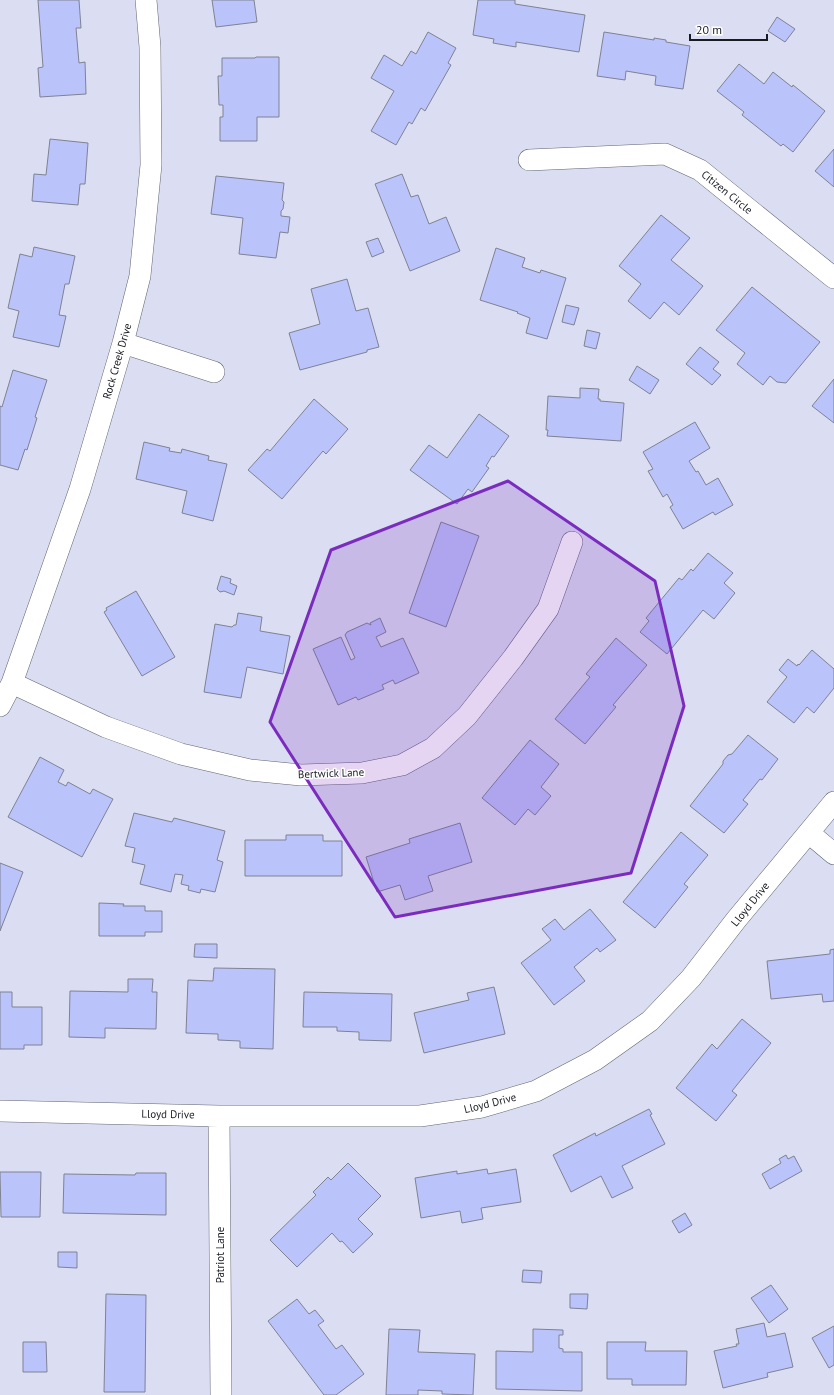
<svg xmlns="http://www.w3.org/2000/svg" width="834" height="1395" font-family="'PT Sans',sans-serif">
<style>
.building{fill:#bbc4fa;stroke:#7e8294}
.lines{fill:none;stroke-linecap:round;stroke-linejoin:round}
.street-casing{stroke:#616475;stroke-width:22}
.street{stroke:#fff;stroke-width:21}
.marked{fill:#7b2cbf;fill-opacity:0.2;stroke:#7b2cbf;stroke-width:3;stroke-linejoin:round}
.labels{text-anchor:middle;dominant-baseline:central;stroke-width:3;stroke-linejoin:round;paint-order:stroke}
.street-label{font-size:11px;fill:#191b22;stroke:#fff}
</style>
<rect width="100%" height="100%" fill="#dbdef2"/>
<path class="building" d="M38,0H79L81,28H76L79,63L85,62L86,94L40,97L38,68L43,67Z
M212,0H254L257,22L216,27Z
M478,0H515V4L585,15L579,52L516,42V47L493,43L494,39L473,35Z
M777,17L795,29L785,42L768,31Z
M428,32L456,48L448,63L451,65L425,111L421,108L412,124L409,122L396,145L371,131L394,91L371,78L384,55L402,66L411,51L416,54Z
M604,32L654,40V38L666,40V42L690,46L683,89L655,85L656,76L626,71L625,80L597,76Z
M256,57H279V117H257V141H220V117H223V105H219L218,76H222V58H255Z
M739,64L764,84L773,72L792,87L793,85L825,111L793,152L783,144L781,146L742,115L744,112L717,91Z
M50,139L88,143L85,184H80L78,205L32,201L34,174L46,175Z
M834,149V187L815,171Z
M402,174L411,197L418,195L429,224L446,217L460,251L410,271L375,184Z
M216,176L284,183L282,200L284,202L283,209L281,211V216L290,217L288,233L280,232L276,258L239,254L243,218L211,214Z
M661,215L690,238L671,260L703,286L679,315L664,302L650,319L628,301L641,284L619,266Z
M378,238L384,252L372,257L366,242Z
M34,247L75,256L69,284H65L59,315L66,316L59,347L13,337L19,311L8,308L20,254L32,257Z
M496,248L525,258L522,267L540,273L541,270L566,278L547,339L526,333L530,318L517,313L518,312L480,300Z
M347,279L356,311L368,308L379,347L367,350V352L300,370L289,333L320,324L311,289Z
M752,287L820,342L786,383L777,382L770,376L763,385L737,364L745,353L716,330Z
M566,305L579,308L574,325L562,322Z
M587,330L600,333L596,349L584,346Z
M700,347L719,362L713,369L721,375L712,385L686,364Z
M637,366L659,380L650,394L629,380Z
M13,370L47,380L35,417L37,418L27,450L25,449L18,470L0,465V406L2,407Z
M834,379V423L812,406Z
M580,388L599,389L598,399H600V401L624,403L621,441L547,436L548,430H546L548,396L580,398Z
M314,399L348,429L326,454L323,451L282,499L248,470L267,449L270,451Z
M479,414L509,436L494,457L492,456L486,466L489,468L472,492L468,489L457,504L410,470L429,445L447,458Z
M695,422L710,448L689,461L696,472L698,471L706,485L718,478L733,505L715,515L713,512L683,529L670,507L673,505L667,494L663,497L648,471L653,469L643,452Z
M144,442L170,448L169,451L181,453L182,449L209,456L208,460L227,464L213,521L182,513L187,491L136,479Z
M441,522L479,536L446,627L409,613Z
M708,553L733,573L724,583L735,593L714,619L703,610L667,654L640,632L649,621L646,618L679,578L682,580L691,569L693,571Z
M221,576L231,579L230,583L237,586L234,595L224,591L220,592L217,589Z
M136,591L175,657L142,676L104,612L107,610L106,608Z
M238,613L262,617L260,631L290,636L283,674L247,667L241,698L204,692L215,624L232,627L234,625H236Z
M380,618L386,632L376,637L381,647L403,638L419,673L395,684L393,680L382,685L384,689L358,700L356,697L338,705L313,649L341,637L351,660L355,658L345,635L347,632L367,623L371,625L370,623Z
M616,638L647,665L613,705L616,707L585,744L555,719L590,677L586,674Z
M812,650L834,669V688L814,713L807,707L794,723L767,702L787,677L779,670L788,659L797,666L798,664L799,665Z
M748,735L778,759L762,780L760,779L743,800L748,804L724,833L690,806L723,764V761L728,755L732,754Z
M530,740L559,764L541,787L551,796L535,815L528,809L515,825L482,798Z
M40,757L64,770L58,782L66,786L68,782L90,794L93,789L113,799L82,857L8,817Z
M134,813L172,822L174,818L225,831L217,860L223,862L215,892L201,889L200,893L188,890L189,886L181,884L183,875L175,874L171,892L140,884L145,865L132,862L135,848L125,846Z
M460,823L472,862L428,876L433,891L405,900L400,885L377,892L366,857L410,843L409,839Z
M681,832L708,855L684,884L688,887L655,928L623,902Z
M286,835H323V841H342V876H245V840H286Z
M0,863L23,872L0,931Z
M99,903L124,904L123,906H145V911H162V932H145V936H99Z
M590,909L616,940L600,952L597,948L574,967L585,981L554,1005L521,963L551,940L542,929L555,919L564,930Z
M195,944H217V958L194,957Z
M834,949V1001L823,1002L822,994L771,999L767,961L830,954V950Z
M214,968L275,969L273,1049L240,1048V1041L218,1040V1034L186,1033L188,980L213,981Z
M128,979H153L152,992H157L156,1029L105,1028V1038L69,1037L70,991L128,992Z
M494,987L505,1034L424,1053L414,1013L469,1000L467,993Z
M0,992H12V1007H42V1045H24V1049H0Z
M304,992L392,994L391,1041L359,1040V1032L337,1031V1027H303Z
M742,1019L771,1043L732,1091L737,1095L716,1121L676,1088L712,1044L717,1049Z
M649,1109L652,1114L650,1115L665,1144L622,1166L633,1188L612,1198L601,1176L571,1192L553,1155L595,1133L596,1136Z
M786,1155L788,1159L794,1156L802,1171L770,1189L762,1174L781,1163L779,1159Z
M348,1163L381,1196L358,1219L373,1234L353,1253L342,1241L340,1242L332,1233L297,1267L270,1240L316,1195L313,1192L328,1177L331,1180Z
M487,1169L488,1174L516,1169L521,1202L481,1208L483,1219L462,1223L460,1211L421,1218L415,1178L457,1171V1174Z
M0,1172H41L40,1217H1Z
M136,1173H166V1215L63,1213L64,1174L135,1175Z
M685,1213L692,1225L679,1233L672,1221Z
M58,1252H77V1268L58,1267Z
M523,1270L542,1271L541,1283L522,1282Z
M771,1285L788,1309L769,1323L751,1298Z
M106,1294L146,1295L145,1392H104Z
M570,1294H588L587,1309L570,1308Z
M297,1299L309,1314L315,1310L324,1321L318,1325L336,1349L342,1345L364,1374L336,1395H324L268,1321Z
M764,1323L767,1337L785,1333L793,1367L767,1373L768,1377L723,1388L714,1351L737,1346L736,1344H739L736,1329Z
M834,1326V1365L829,1368L812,1338Z
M389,1329L420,1330L418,1352L475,1354L473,1395L442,1394V1391L418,1390V1395H386Z
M533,1329L563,1330V1335H559V1348L563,1349V1352H582V1391L496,1389V1351L533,1352Z
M23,1342H46L47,1372H23Z
M607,1342H646L645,1351H687L686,1385H632V1379H607Z"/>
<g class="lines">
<defs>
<path id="street" d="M529,160L665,154L700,170L834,278
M123,343L214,372
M12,683L106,727L181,754L250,770L301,775L362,773L402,765L433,748L467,716L513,658L548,609L572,542
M0,706L12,683L80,489L123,343L140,276L151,165L150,47L146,0
M809,833L834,854
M0,1111L219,1116H420L482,1107L536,1091L595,1060L650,1021L691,978L736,920L834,802
M219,1116L221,1395"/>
</defs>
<use href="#street" class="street-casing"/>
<use href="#street" class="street"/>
</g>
<path class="marked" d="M508,481L655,581L684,706L631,873L395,917L270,722L331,550Z"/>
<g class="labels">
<g class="street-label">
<text transform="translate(727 192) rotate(39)">Citizen Circle</text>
<text transform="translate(117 361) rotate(-74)">Rock Creek Drive</text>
<text transform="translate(331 773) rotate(-2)">Bertwick Lane</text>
<text transform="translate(750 904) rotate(-51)">Lloyd Drive</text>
<text transform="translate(490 1103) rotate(-14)">Lloyd Drive</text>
<text transform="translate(168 1114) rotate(1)">Lloyd Drive</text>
<text transform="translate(220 1255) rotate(-90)">Patriot Lane</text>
</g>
</g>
<path d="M690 34v6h77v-6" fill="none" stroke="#191b22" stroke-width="2"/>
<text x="696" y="34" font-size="12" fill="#191b22" stroke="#ffffff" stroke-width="3" paint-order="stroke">20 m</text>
</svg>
